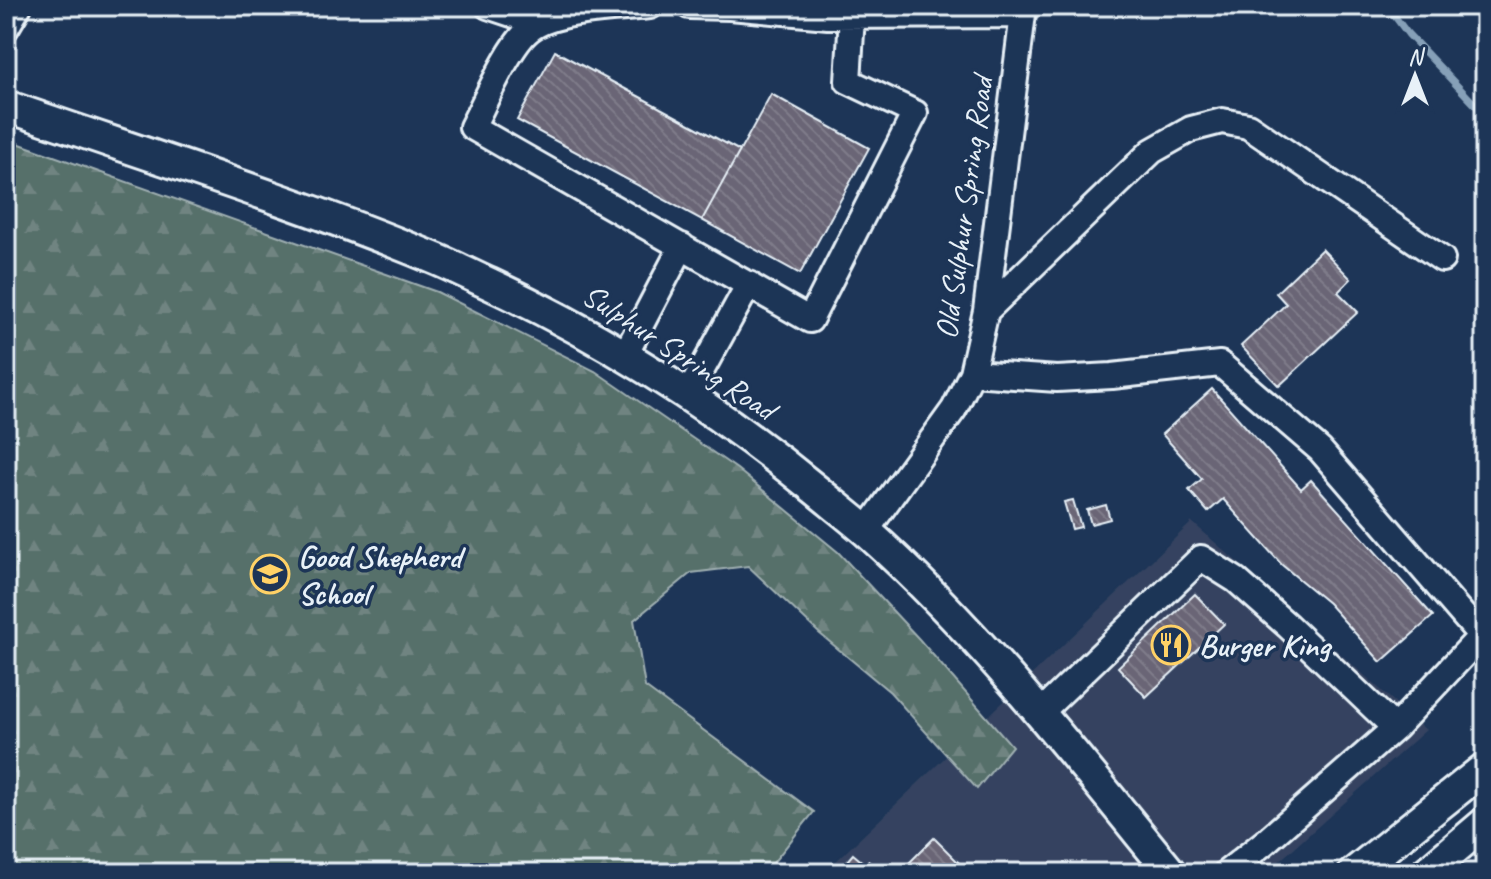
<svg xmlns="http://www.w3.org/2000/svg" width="1491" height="879" font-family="Caveat,sans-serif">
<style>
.built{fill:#344360}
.forest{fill:url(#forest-firs);stroke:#a0b0b2;stroke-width:2}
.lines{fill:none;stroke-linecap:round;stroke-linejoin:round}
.stream{stroke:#86a0b8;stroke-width:7}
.building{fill:url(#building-back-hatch);stroke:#e8f1f8;stroke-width:2}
.minor-casing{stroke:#e8f1f8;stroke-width:30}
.major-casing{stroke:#e8f1f8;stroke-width:36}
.minor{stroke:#1d3557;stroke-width:24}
.major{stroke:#1d3557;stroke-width:30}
.labels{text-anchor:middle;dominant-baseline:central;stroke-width:7;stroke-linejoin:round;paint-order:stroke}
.street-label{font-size:32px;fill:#e8f1f8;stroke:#1d3557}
.poi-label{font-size:32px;font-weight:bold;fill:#e8f1f8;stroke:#1d3557;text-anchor:start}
</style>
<defs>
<pattern id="forest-firs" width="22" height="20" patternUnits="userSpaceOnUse" patternTransform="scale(2)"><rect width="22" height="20" fill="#576f6b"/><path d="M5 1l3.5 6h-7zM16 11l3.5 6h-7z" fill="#6f8481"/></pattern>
<pattern id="building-back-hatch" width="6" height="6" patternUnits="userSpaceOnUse" patternTransform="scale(2)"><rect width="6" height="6" fill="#6a6576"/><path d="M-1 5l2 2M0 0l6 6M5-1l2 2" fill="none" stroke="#7f7c8a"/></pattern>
</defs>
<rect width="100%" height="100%" fill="#1d3557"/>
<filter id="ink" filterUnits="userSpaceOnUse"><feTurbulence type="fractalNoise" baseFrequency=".0125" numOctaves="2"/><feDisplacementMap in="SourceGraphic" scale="16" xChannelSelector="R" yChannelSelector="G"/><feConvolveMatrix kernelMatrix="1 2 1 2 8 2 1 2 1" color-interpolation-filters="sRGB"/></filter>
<g filter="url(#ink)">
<path class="built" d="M1192,522L1426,730L1266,873H834L829,868Z"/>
<path class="forest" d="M6,139L437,292L595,371L737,469L838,552L919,639L1012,746L977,789L890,692L819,633L748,566L691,573L634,620L645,687L814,812L765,873H6Z"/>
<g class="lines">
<path class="stream" d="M1387,6L1408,34L1485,115"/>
</g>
<path class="building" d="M555,51L740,151L702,220L517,120Z
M771,94L869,148L800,274L702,220Z
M1322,249L1351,279L1338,292L1358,312L1279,386L1241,346L1286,304L1276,293Z
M1212,389L1301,489L1311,480L1433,616L1381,662L1328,603L1282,565L1223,499L1208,512L1189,490L1202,479L1162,434Z
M1073,500L1081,527L1072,529L1064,502Z
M1106,505L1110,519L1091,524L1087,510Z
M1195,594L1224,624L1146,697L1118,667Z
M934,838L969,873H899Z
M853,854L865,864L868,861L881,873H844L840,869Z"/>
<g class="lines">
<defs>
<path id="minor" d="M488,6L539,23
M650,6C619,9 553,10 529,30C509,46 485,102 472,127L810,320L915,113L848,81L852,16
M689,6L730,7L828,16L1023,15
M6,28L19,6
M986,311L1152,151L1191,129L1222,121L1248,126L1442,259
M625,355L682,246
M972,373L1057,379L1112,376L1220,364L1320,450L1481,636L1395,728L1265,842L1226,873
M688,395L749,284
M866,531L954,409L972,373L986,311L1024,6
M1040,713L1201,558L1236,580L1288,626L1395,728"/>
<path id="major" d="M6,106C148,155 292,200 431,257C451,265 470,275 490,284C607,339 716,408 816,490C833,504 850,517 866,531C980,633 1075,755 1171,873
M1354,873L1485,768
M1426,873L1485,823"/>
</defs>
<use href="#minor" class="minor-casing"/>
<use href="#major" class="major-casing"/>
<use href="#minor" class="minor"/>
<use href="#major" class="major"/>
</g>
</g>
<defs>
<symbol id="school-ring" viewBox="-11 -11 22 22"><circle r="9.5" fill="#1d3557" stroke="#ffd166" stroke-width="1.5"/><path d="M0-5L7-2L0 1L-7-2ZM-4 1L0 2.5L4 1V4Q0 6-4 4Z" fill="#ffd166"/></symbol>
<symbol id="restaurant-ring" viewBox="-11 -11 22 22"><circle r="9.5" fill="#1d3557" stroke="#ffd166" stroke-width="1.5"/><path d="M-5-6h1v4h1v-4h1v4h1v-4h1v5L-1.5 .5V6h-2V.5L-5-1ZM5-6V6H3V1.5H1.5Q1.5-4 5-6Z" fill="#ffd166"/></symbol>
</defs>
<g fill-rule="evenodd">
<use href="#school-ring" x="248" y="552" width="44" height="44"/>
<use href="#restaurant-ring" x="1149" y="623" width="44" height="44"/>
</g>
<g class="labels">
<g class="street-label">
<text transform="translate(964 208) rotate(-82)">Old Sulphur Spring Road</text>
<text transform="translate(679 352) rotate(33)">Sulphur Spring Road</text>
</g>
<g class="poi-label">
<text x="298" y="556">Good Shepherd<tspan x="298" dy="37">School</tspan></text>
<text x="1199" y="645">Burger King</text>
</g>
</g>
<rect width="1491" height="879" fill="none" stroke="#1d3557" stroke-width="32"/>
<rect x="16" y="16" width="1459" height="847" fill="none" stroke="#e8f1f8" stroke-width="3" filter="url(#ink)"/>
<g transform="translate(1415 76)" stroke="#1d3557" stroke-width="6" paint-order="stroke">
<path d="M0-6L14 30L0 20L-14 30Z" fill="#e8f1f8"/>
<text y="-12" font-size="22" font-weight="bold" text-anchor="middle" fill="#e8f1f8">N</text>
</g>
</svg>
